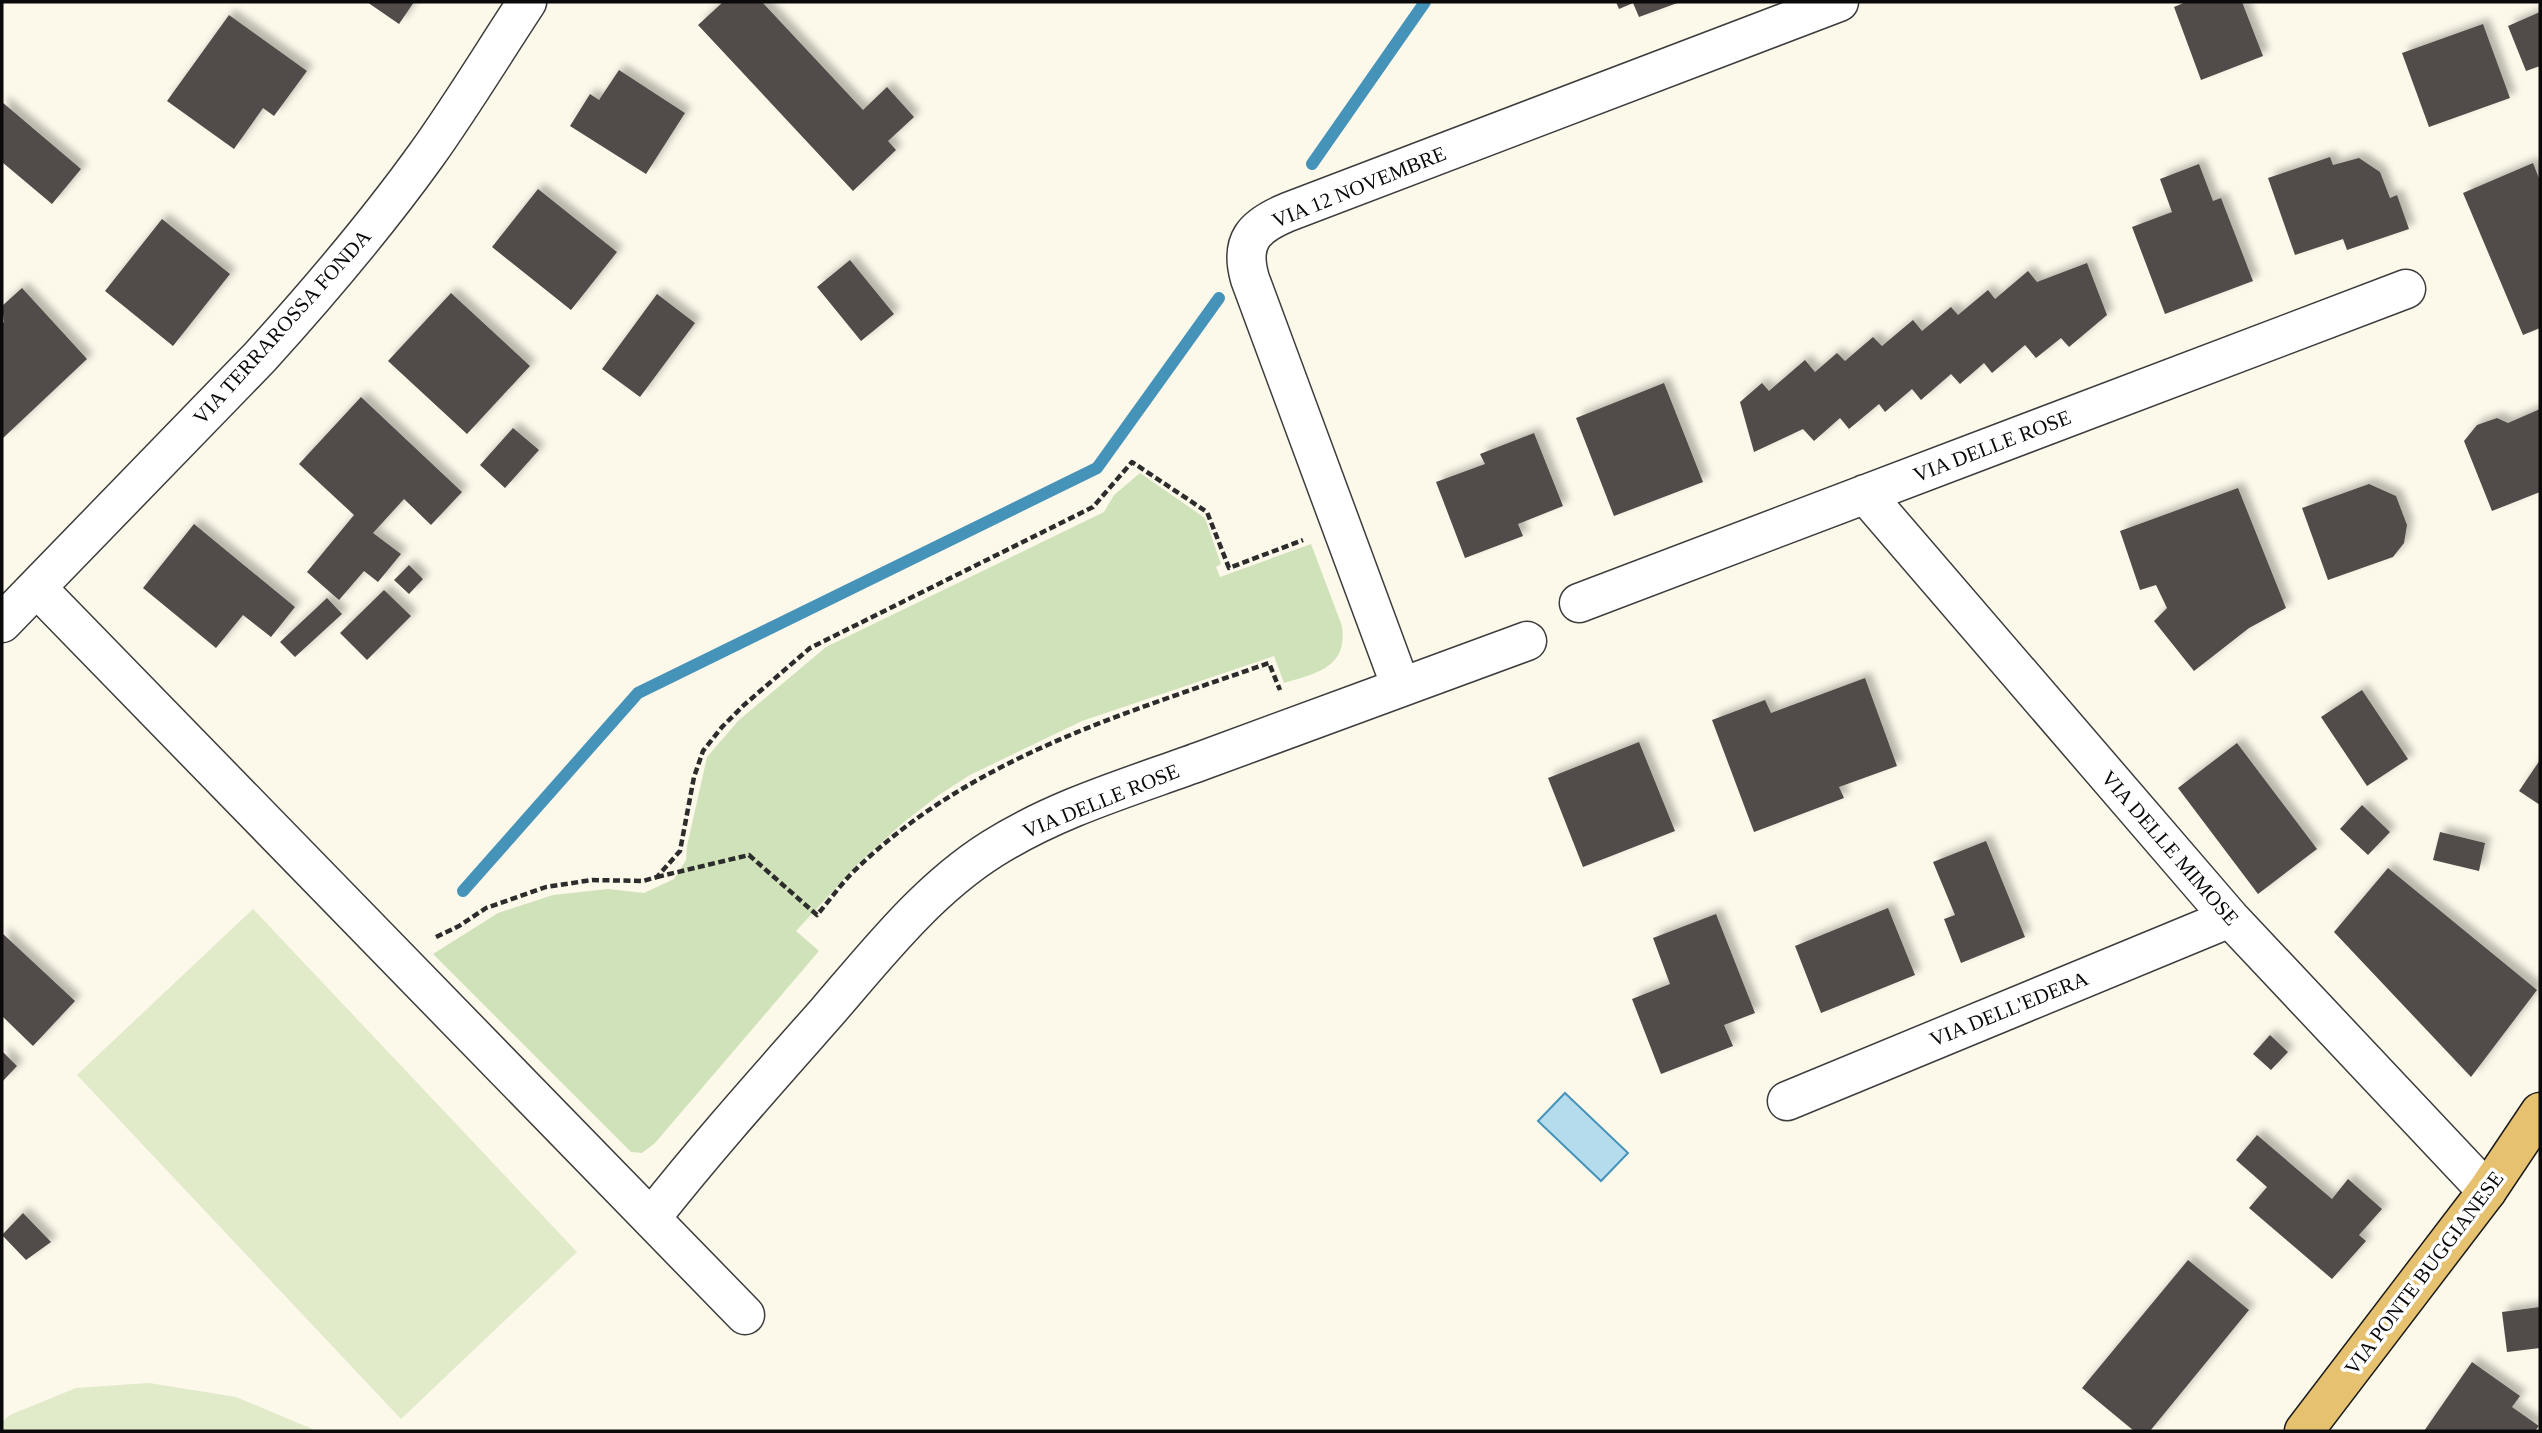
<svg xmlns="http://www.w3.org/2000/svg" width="2542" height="1433" font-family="'Times New Roman',serif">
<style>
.green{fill:#d0e2b9}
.pitch{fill:#e1eac9}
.water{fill:#b5dced;stroke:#4693ba;stroke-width:2}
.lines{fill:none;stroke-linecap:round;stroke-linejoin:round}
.stream{stroke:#4693ba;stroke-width:12}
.building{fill:#514b48;filter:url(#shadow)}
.minor-casing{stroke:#3d3d3d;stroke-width:41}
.major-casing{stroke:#1b1b1b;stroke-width:41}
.path{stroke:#2c2c2c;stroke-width:4.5;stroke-dasharray:7 3.5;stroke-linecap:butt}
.minor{stroke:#fff;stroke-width:38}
.major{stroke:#e6c270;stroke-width:38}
.labels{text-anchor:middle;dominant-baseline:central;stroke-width:7;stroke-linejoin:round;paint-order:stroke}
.street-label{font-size:21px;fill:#0a0a0a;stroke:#fff}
</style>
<defs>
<filter id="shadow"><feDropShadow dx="6" dy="-6" stdDeviation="3.5" flood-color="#0004"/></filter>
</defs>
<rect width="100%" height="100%" fill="#fcf8ea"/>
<path class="green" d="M1140,473L1205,518L1221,564L1216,567L1220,577L1311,544L1342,626C1348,668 1316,673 1284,683L1274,656L1082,721L970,775L939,795L904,822L859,863L796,931L819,951L655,1143L642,1153L631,1152L433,954L498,913L553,895L608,889L644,893L674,879L686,860L687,846L707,757L739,720L826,647L1104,512L1114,495Z"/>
<path class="pitch" d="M253,909L577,1252L401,1419L77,1075Z
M149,1383L236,1397L317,1431H2V1422L10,1415L76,1388Z"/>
<path class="water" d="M1565,1093L1628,1153L1601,1181L1538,1121Z"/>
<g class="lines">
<path class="stream" d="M1312,164L1425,2
M463,891L638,693L1097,468L1219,298"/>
</g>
<path class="building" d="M367,2H414L399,24Z
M723,2H762L863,110L887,87L914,117L888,141L896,150L853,191L698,25Z
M1616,2H1680L1639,17L1633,3L1619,9Z
M2186,2H2242L2263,56L2201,80L2174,7Z
M2540,12V66L2526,71L2508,26Z
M229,15L307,71L274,116L263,108L234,149L167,101Z
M2483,24L2510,98L2429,127L2402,53Z
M619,70L685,113L646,174L570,126L590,94L599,100Z
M2,102L81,169L52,204L2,162Z
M2330,157L2333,165L2359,158L2380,172L2390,198L2397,195L2409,229L2347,250L2343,239L2295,255L2268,178Z
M2533,163L2540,181V328L2523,335L2463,193Z
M2199,164L2213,201L2221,198L2253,281L2165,314L2132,227L2172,212L2160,179Z
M538,189L617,252L571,310L492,247Z
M162,219L230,274L173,346L105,291Z
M850,260L894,314L861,341L817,287Z
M2087,263L2107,315L2069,347L2061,338L2036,358L2025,345L1992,373L1984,363L1960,384L1951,374L1921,400L1912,389L1885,412L1879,404L1849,429L1840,418L1814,441L1803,429L1754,452L1740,402L1762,383L1769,391L1805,360L1815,372L1837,353L1845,361L1873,337L1882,346L1913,320L1922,331L1951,307L1958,315L1988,290L1995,299L2028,271L2037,282Z
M22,288L87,359L2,439V324L4,322L2,306Z
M451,293L530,366L467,434L388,361Z
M657,294L695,323L640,397L602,369Z
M1664,383L1703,482L1614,516L1576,418Z
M361,397L462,492L431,525L404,499L373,533L401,554L378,582L364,571L339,600L307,572L354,515L299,464Z
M2540,409V492L2492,511L2464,441L2477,425L2497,418L2508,423Z
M513,428L539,450L505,488L480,465Z
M1534,433L1563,506L1518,524L1523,536L1465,558L1436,482L1485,464L1480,454Z
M2369,484L2396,496L2407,525L2404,543L2393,557L2328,580L2302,508Z
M2238,488L2286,608L2249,628L2194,671L2154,621L2167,608L2156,585L2140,590L2120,531Z
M194,524L295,607L271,637L243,615L216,648L143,588Z
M409,565L423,579L409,594L394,580Z
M384,590L411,616L367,660L340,633Z
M327,598L342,614L295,657L280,642Z
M1865,678L1897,766L1839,787L1844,798L1754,832L1712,720L1765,700L1771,713Z
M2362,690L2408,759L2367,786L2321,717Z
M1639,742L1675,831L1583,867L1548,778Z
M2237,743L2317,849L2258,894L2178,788Z
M2540,760V805L2519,791Z
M2362,805L2390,832L2368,855L2340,829Z
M2440,832L2485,843L2479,871L2433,860Z
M1986,841L2025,937L1961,963L1944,919L1955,915L1933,862Z
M2388,868L2537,990L2471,1077L2334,932Z
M1888,908L1915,975L1821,1013L1795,946Z
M1716,914L1755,1013L1724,1025L1733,1046L1661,1074L1632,999L1670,984L1653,938Z
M2,933L75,1001L33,1046L2,1016Z
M2270,1035L2288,1052L2271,1070L2253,1054Z
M2,1051L17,1066L2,1082Z
M2257,1135L2332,1199L2348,1179L2382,1209L2359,1235L2366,1241L2332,1279L2249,1208L2267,1187L2236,1160Z
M23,1213L51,1242L26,1260L2,1235Z
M2188,1260L2249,1310L2150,1431H2134L2082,1388Z
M2540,1307V1348L2507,1352L2502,1312Z
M2472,1362L2520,1396L2512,1407L2539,1426L2535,1431H2424Z"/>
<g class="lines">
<defs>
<path id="minor" d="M1865,494L2230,918L2487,1191
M37,588L745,1315
M1579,603L2406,289
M2,623L260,357C319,292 376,225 427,154C462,105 494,52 527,2
M1401,687L1250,279C1239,241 1254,226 1288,212L1839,2
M1787,1101L2230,918
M651,1218C707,1147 767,1080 827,1012C877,954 927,890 992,849C1057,808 1130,787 1201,761C1310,721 1418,681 1527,641"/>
<path id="major" d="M2304,1431L2487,1191L2540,1112"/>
</defs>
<use href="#minor" class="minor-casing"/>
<use href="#major" class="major-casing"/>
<path class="path" d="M657,877L749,855L817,915C828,902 839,887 851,874C967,759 1120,715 1269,663L1280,690
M436,937L459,926L486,908L546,887L592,880L643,881L657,877L680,851L694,777L703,751L722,727L744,705L810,648L1093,507L1132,462L1207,512L1229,568L1303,540"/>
<use href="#minor" class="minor"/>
<use href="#major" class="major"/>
</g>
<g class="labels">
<g class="street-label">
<text transform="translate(1359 187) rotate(-22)">VIA 12 NOVEMBRE</text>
<text transform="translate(282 327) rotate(-48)">VIA TERRAROSSA FONDA</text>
<text transform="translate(1992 446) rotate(-21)">VIA DELLE ROSE</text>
<text transform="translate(1101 801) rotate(-22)">VIA DELLE ROSE</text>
<text transform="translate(2170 848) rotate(49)">VIA DELLE MIMOSE</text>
<text transform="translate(2009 1009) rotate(-22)">VIA DELL'EDERA</text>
<text transform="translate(2424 1273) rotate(-53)">VIA PONTE BUGGIANESE</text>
</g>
</g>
<rect width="2542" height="1433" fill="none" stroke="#0a0a0a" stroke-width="7"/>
</svg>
